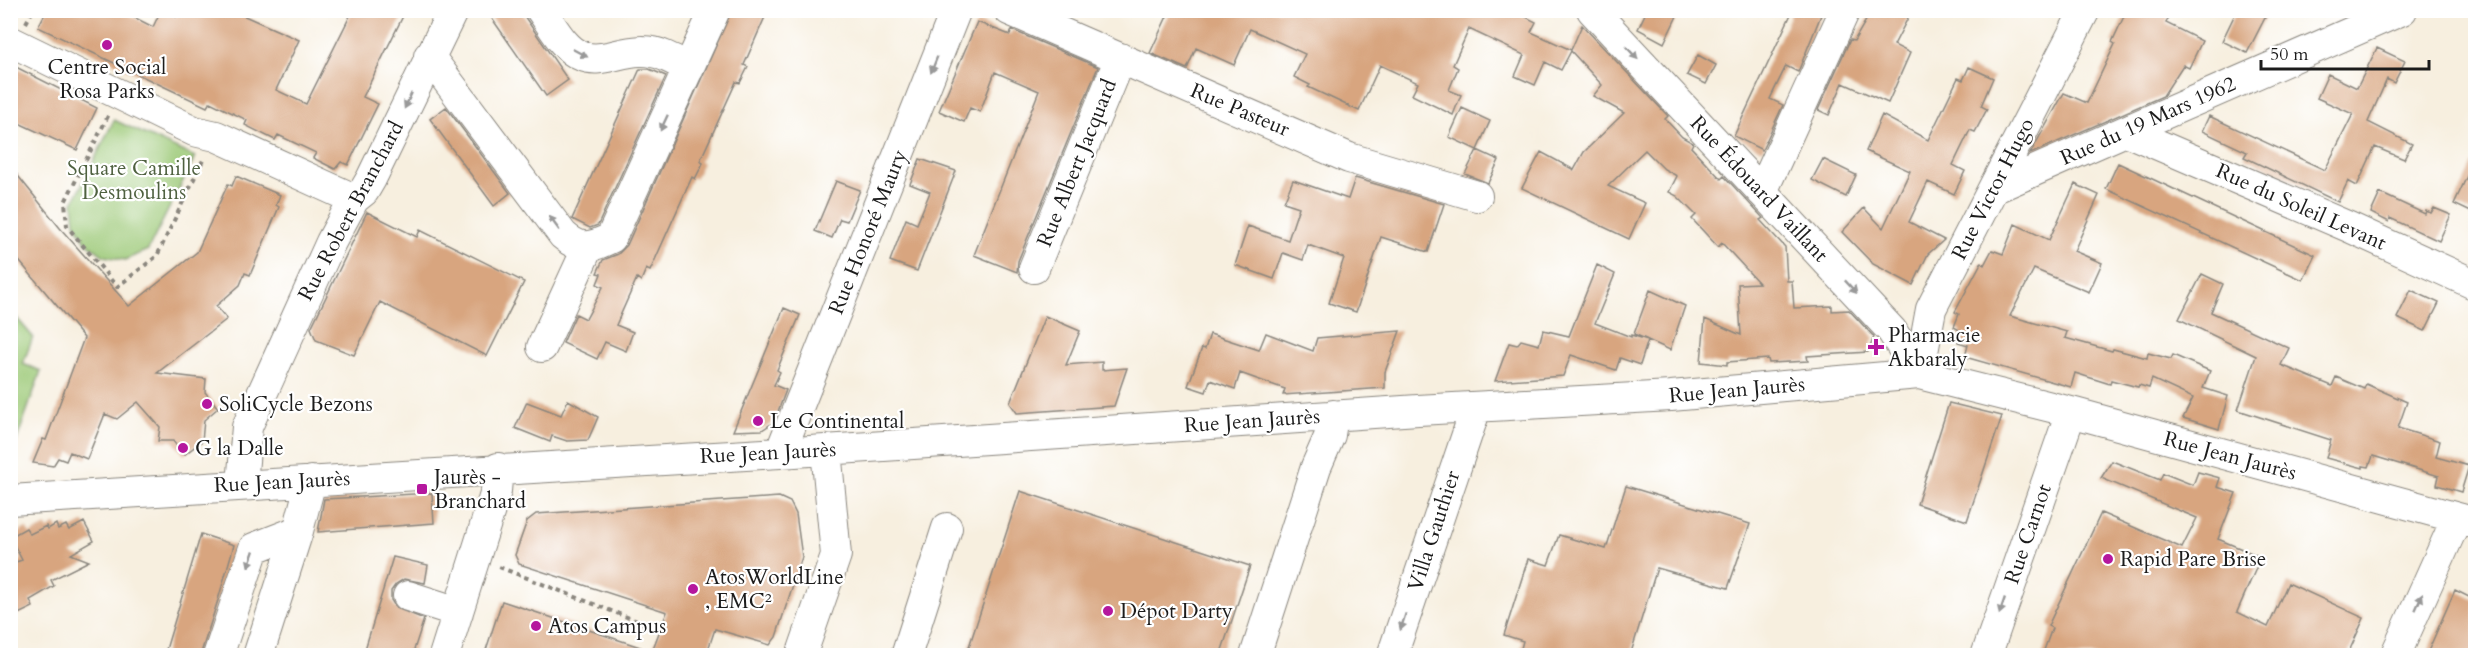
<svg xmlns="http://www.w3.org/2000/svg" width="2486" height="666" font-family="Cardo,serif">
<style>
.green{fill:#9cc977;stroke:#5c724a;stroke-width:1.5}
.building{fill:#d8a57f}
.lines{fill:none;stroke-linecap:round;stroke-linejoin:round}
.minor-casing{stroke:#8a867e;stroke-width:32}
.path{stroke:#8a867e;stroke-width:4;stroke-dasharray:4.5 4.5;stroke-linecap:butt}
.minor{stroke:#fff;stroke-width:30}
.oneway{fill:#999}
.poi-dot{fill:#b5179e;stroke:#fff;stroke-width:2}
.labels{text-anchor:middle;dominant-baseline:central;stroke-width:4.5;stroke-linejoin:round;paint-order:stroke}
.poi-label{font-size:21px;fill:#1c1c1c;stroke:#fff;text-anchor:start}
.street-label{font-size:21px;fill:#1c1c1c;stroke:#fff}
.park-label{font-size:21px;fill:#4f6140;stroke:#fff}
</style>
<rect width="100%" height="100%" fill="#fff"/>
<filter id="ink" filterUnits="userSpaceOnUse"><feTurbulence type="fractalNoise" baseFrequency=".0167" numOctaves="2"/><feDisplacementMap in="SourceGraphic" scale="12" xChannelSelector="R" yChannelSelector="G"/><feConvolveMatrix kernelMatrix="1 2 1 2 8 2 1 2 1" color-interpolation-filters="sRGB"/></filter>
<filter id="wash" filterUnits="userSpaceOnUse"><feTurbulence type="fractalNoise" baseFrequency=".008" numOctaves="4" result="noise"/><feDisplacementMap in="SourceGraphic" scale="24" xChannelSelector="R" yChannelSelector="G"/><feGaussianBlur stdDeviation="1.35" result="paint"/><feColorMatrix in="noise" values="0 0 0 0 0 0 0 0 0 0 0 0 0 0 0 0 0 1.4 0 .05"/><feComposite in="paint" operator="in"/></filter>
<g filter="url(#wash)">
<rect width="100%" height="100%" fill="#f7efdf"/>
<path class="green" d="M114,120L195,157L148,250L125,260L104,256L86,242L75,223L73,203Z
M10,310L33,337L23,364L41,371L15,445L10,443Z"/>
<g id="blocks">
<path class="building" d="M47,10H120L153,27L161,10L176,17L178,10H231L299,40L276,90L306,104L353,10H406L363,97L378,104L348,165L341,162L335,169L313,158L316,153L278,135L275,140L245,125L247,120L210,102L207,107L38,27Z
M486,10H520L568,80L546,96Z
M732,10H768L744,65L748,67L740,83L736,82L700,161L703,163L695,179L692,177L650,271L646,269L641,281L637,278L616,325L633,332L626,351L605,342L597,359L563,343L576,314L586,319L603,287L597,284L601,274L597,273L603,260L618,254L627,245Z
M1170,10H1512L1536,22L1531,32L1571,50L1582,25L1668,116L1665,119L1682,137L1693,143L1691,147L1721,179L1724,176L1763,218L1760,220L1785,247L1787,281H1792L1794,308L1832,306V311L1849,310L1874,337L1868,352L1807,356L1808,361L1769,363L1768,359L1727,362V365L1701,362L1705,319L1741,335L1738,284L1759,283L1722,243L1718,247L1692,219L1696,215L1677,196L1669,192L1677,176L1664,169L1645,150L1608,186L1645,203L1629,239L1522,188L1541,152L1574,170L1584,152L1624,113L1593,96L1602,85L1571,51L1561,70L1545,62L1535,85L1515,76L1524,55L1469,29L1453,65L1458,68L1449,90L1461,95L1453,115L1412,95L1418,83L1380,65L1359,111L1308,87L1310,85L1294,77L1305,54L1250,29L1234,65L1196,48L1187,69L1150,53Z
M1647,10H1667L1677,16L1664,43L1638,29Z
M1793,10H1823L1798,72L1786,66L1770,99L1783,105L1762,150L1734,136Z
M1872,10H1912L1894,45L1910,53L1888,103L1843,83L1829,115L1818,110L1850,40L1854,41Z
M2127,10H2172L2166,23L2202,41L2189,68L2183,65L2163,96L2030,154L2064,93L2087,103L2115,44L2112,42Z
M2237,10H2269L2247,53L2222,41Z
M977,22L1010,35L1012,30L1098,67L1018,261L1017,272L974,255L1039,91L995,72L980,112L970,108L964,122L939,111Z
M2377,48L2405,61L2394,83L2387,79L2368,122L2412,144L2404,159L2375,147L2357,186L2348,181L2338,202L2244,157L2247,152L2202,131L2209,116L2325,170L2353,114L2317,98L2328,74L2357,88Z
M1698,55L1716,65L1706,84L1687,75Z
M10,64L97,108L77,150L10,119Z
M1969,67L1993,78L1981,106L1987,109L1975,132L1970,130L1953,165L1965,171L1954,194L1928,182L1909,222L1944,240L1928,254L1913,285L1873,264L1842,232L1864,208L1883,228L1910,171L1866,151L1882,115L1928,140L1958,78L1963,80Z
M640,69H649L666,76L598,225L590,228L572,219Z
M446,107L510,193L494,206L430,119Z
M1462,108L1490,121L1477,150L1449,137Z
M1477,150L1499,160L1488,183L1465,174Z
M920,159L956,171L917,271L890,261L906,219L917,224L930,192L910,184Z
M1823,159L1856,175L1846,197L1812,180Z
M2475,159V214L2454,204Z
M2118,163L2315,255L2303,280L2106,189Z
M10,166L60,228L129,306L197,252L228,184L232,186L236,176L280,195L276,205L279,207L250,275L245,273L240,285L216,306L227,319L157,373L206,379L205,392L218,408L204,420L202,441L184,455L173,441H158L160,427L138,402L117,419L105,414L87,459L70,452L66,461L58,458L53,466L33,463L43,439L46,440L84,338L10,250Z
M1355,178L1444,204L1428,252L1381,237L1356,312L1329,303L1344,258L1308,245L1303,260L1283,253L1274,279L1235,265L1248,226L1288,240L1299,207L1284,202L1293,180L1348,199Z
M836,181L860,190L847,221L840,219L832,238L815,231Z
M2075,184L2099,195L2074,251L2102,263L2089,292L2034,269L2010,316L2067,332L2065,338L2112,351L2113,349L2147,358L2148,353L2171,359L2173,355L2210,371L2203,388L2228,396L2219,429L2183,418L2193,398L2152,379L2149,388L2139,385L2138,387L2111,380L2110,384L2075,373L2071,387L1965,357L1968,345L1958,342L1961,331L1954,327L1959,314L1955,312L1981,263L1984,265L1992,250L2003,254L2015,224L2049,240Z
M2380,193L2425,214L2426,211L2431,213L2434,208L2451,215L2439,241L2390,218L2389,222L2371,213Z
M367,212L417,237L420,230L524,282L487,356L380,302L354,355L316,340L311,328Z
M1597,265L1615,274L1595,323L1631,337V335L1648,340L1634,334L1650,290L1685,306L1670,350L1648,340L1640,365L1620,358L1616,370L1571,355L1563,376L1495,381L1509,343L1517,345L1521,340L1539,345L1543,330L1569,336Z
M2202,274L2223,284L2211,312L2289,348L2281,365L2332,386L2336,377L2364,389L2366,384L2407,402L2398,428L2440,441L2436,457L2469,466L2461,492L2437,485L2439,476L2373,456L2369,467L2363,466V468L2326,458L2331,440L2238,410L2256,356L2179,319Z
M2411,290L2439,303L2425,331L2397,318Z
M784,308L800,315L777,370L780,372L774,385L786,390L774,422L762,430L733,431Z
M1045,316L1080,331L1066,365L1102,362V370L1127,368L1114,406L1017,413L1010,403Z
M1400,331L1385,372V388L1283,395L1285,389L1240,373L1235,389L1210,380L1206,392L1188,386L1202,348L1205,349L1210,334L1259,350L1266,333L1313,351L1317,338Z
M568,400L598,417L588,440L567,441L552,436L550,442L515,428L527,402L561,415Z
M1949,403L2002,416L1967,521L1917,504Z
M2112,461L2160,480L2163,473L2193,485L2198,472L2220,478L2217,487L2236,493L2218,539L2261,557L2237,612L2268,627L2288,583L2364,618L2347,656H2042L2052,628L2048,626L2101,513L2182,548L2197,518L2101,478Z
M1626,486L1750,524L1728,588L1657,568L1630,656H1519L1523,641L1504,635L1528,559L1548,565L1559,535L1606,549Z
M1020,491L1250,566L1220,656H966Z
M432,493L434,523L318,532L324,499Z
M779,497L790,502L796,514L802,557L776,637L770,645L715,629L706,656H484L502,601L652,651L667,612L519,564L515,555L527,521L536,514Z
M84,522L94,541L71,554L89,561L51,580L54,586L30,600L33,607L10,618V564L22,560L10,537L26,528L30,534L46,526L48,529L56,524L58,529L66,525L69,530Z
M201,534L234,545L218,600L200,656H164Z
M393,557L428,565L425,583L404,579L396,584L391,591V600L396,608L424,619L412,656H363Z
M2455,590L2475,600V656H2426Z"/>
</g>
</g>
<g filter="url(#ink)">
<use href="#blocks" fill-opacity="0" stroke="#8a867e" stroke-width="1.5"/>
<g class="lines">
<defs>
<path id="minor" d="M541,10C552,25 564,50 582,56C606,66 632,41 665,56C674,60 681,63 688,70
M1009,10L1349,158L1477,196
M1592,10L1892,331L1919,374
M10,41L194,131L216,136L354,199
M429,56L563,235C581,251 590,248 611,238L715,10
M2126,131L2349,227L2476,285
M1993,189L2402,10
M1762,192L1845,10
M1034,268L1120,58
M542,347L588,247
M1919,374L1931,309L2085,10
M780,453L956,10
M242,484L247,427L331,242L354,199L364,191L371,179L453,10
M10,500L780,453L1418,410L1671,396L1919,374L2071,412L2476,523
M408,596L458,612
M218,656L254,548L298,531
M258,656L298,531L311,481
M444,656L496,491L498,468
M801,656L836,555L826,450
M906,656L947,528
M1255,656L1316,467L1330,435L1333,415
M1392,656L1476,408
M1986,656L2071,412
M2395,656L2457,518"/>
</defs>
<use href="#minor" class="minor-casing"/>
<path class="path" d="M26,23L33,10
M108,116L65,202L67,226L117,287L157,256L204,158
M10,378L16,358
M499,567L660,630"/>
<use href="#minor" class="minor"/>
</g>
<defs><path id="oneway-solid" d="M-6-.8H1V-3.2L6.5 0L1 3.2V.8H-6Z" transform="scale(1.5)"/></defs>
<g class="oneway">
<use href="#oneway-solid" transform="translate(580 53) rotate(28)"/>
<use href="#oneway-solid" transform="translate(1632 53) rotate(47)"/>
<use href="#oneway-solid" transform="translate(934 65) rotate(112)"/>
<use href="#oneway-solid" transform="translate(408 101) rotate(115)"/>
<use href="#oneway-solid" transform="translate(664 123) rotate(115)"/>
<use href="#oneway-solid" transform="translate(554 223) rotate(-127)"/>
<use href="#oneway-solid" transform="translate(1851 287) rotate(47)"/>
<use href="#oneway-solid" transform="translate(251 559) rotate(109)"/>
<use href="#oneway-solid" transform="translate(2419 602) rotate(-66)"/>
<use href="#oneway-solid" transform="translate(2002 606) rotate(109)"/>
<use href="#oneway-solid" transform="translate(1403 622) rotate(108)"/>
</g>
</g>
<g class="poi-dot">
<circle cx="107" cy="45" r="6"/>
<path d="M1873 338h6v6h6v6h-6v6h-6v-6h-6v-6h6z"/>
<circle cx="207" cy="404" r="6"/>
<circle cx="758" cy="421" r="6"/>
<circle cx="183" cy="448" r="6"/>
<rect x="416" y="483" width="12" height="12" rx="3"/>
<circle cx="2108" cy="559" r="6"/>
<circle cx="693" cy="589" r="6"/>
<circle cx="1108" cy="611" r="6"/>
<circle cx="536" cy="626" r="6"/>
</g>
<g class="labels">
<g class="poi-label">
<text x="107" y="67" text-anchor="middle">Centre Social<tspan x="107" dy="24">Rosa Parks</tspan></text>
<text x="1888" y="335">Pharmacie<tspan x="1888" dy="24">Akbaraly</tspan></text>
<text x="219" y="404">SoliCycle Bezons</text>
<text x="770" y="421">Le Continental</text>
<text x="195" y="448">G la Dalle</text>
<text x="434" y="477">Jaurès -<tspan x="434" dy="24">Branchard</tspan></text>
<text x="2120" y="559">Rapid Pare Brise</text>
<text x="705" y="577">AtosWorldLine<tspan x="705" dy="24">, EMC²</tspan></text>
<text x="1120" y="611">Dépot Darty</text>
<text x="548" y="626">Atos Campus</text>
</g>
<g class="street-label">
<text transform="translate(1240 110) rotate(23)">Rue Pasteur</text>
<text transform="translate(2148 121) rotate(-24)">Rue du 19 Mars 1962</text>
<text transform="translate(1077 163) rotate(-68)">Rue Albert Jacquard</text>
<text transform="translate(1759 189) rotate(47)">Rue Édouard Vaillant</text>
<text transform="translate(1993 189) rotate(-63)">Rue Victor Hugo</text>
<text transform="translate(2301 207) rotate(24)">Rue du Soleil Levant</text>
<text transform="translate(351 211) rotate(-62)">Rue Robert Branchard</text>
<text transform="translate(868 232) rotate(-68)">Rue Honoré Maury</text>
<text transform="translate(1737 390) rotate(-5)">Rue Jean Jaurès</text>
<text transform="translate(1252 421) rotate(-4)">Rue Jean Jaurès</text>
<text transform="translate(768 453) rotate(-3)">Rue Jean Jaurès</text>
<text transform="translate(2230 456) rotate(15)">Rue Jean Jaurès</text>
<text transform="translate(282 482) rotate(-3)">Rue Jean Jaurès</text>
<text transform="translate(1434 531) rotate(-72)">Villa Gauthier</text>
<text transform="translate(2028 534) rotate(-71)">Rue Carnot</text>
</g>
<g class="park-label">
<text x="134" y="168">Square Camille<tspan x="134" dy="24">Desmoulins</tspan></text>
</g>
</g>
<rect width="2486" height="666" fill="none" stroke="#fff" stroke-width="36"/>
<path d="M2261 60v9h168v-9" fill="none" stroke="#1c1c1c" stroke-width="3"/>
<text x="2270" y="60" font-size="18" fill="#1c1c1c" stroke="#ffffff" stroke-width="4.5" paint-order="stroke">50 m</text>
</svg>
